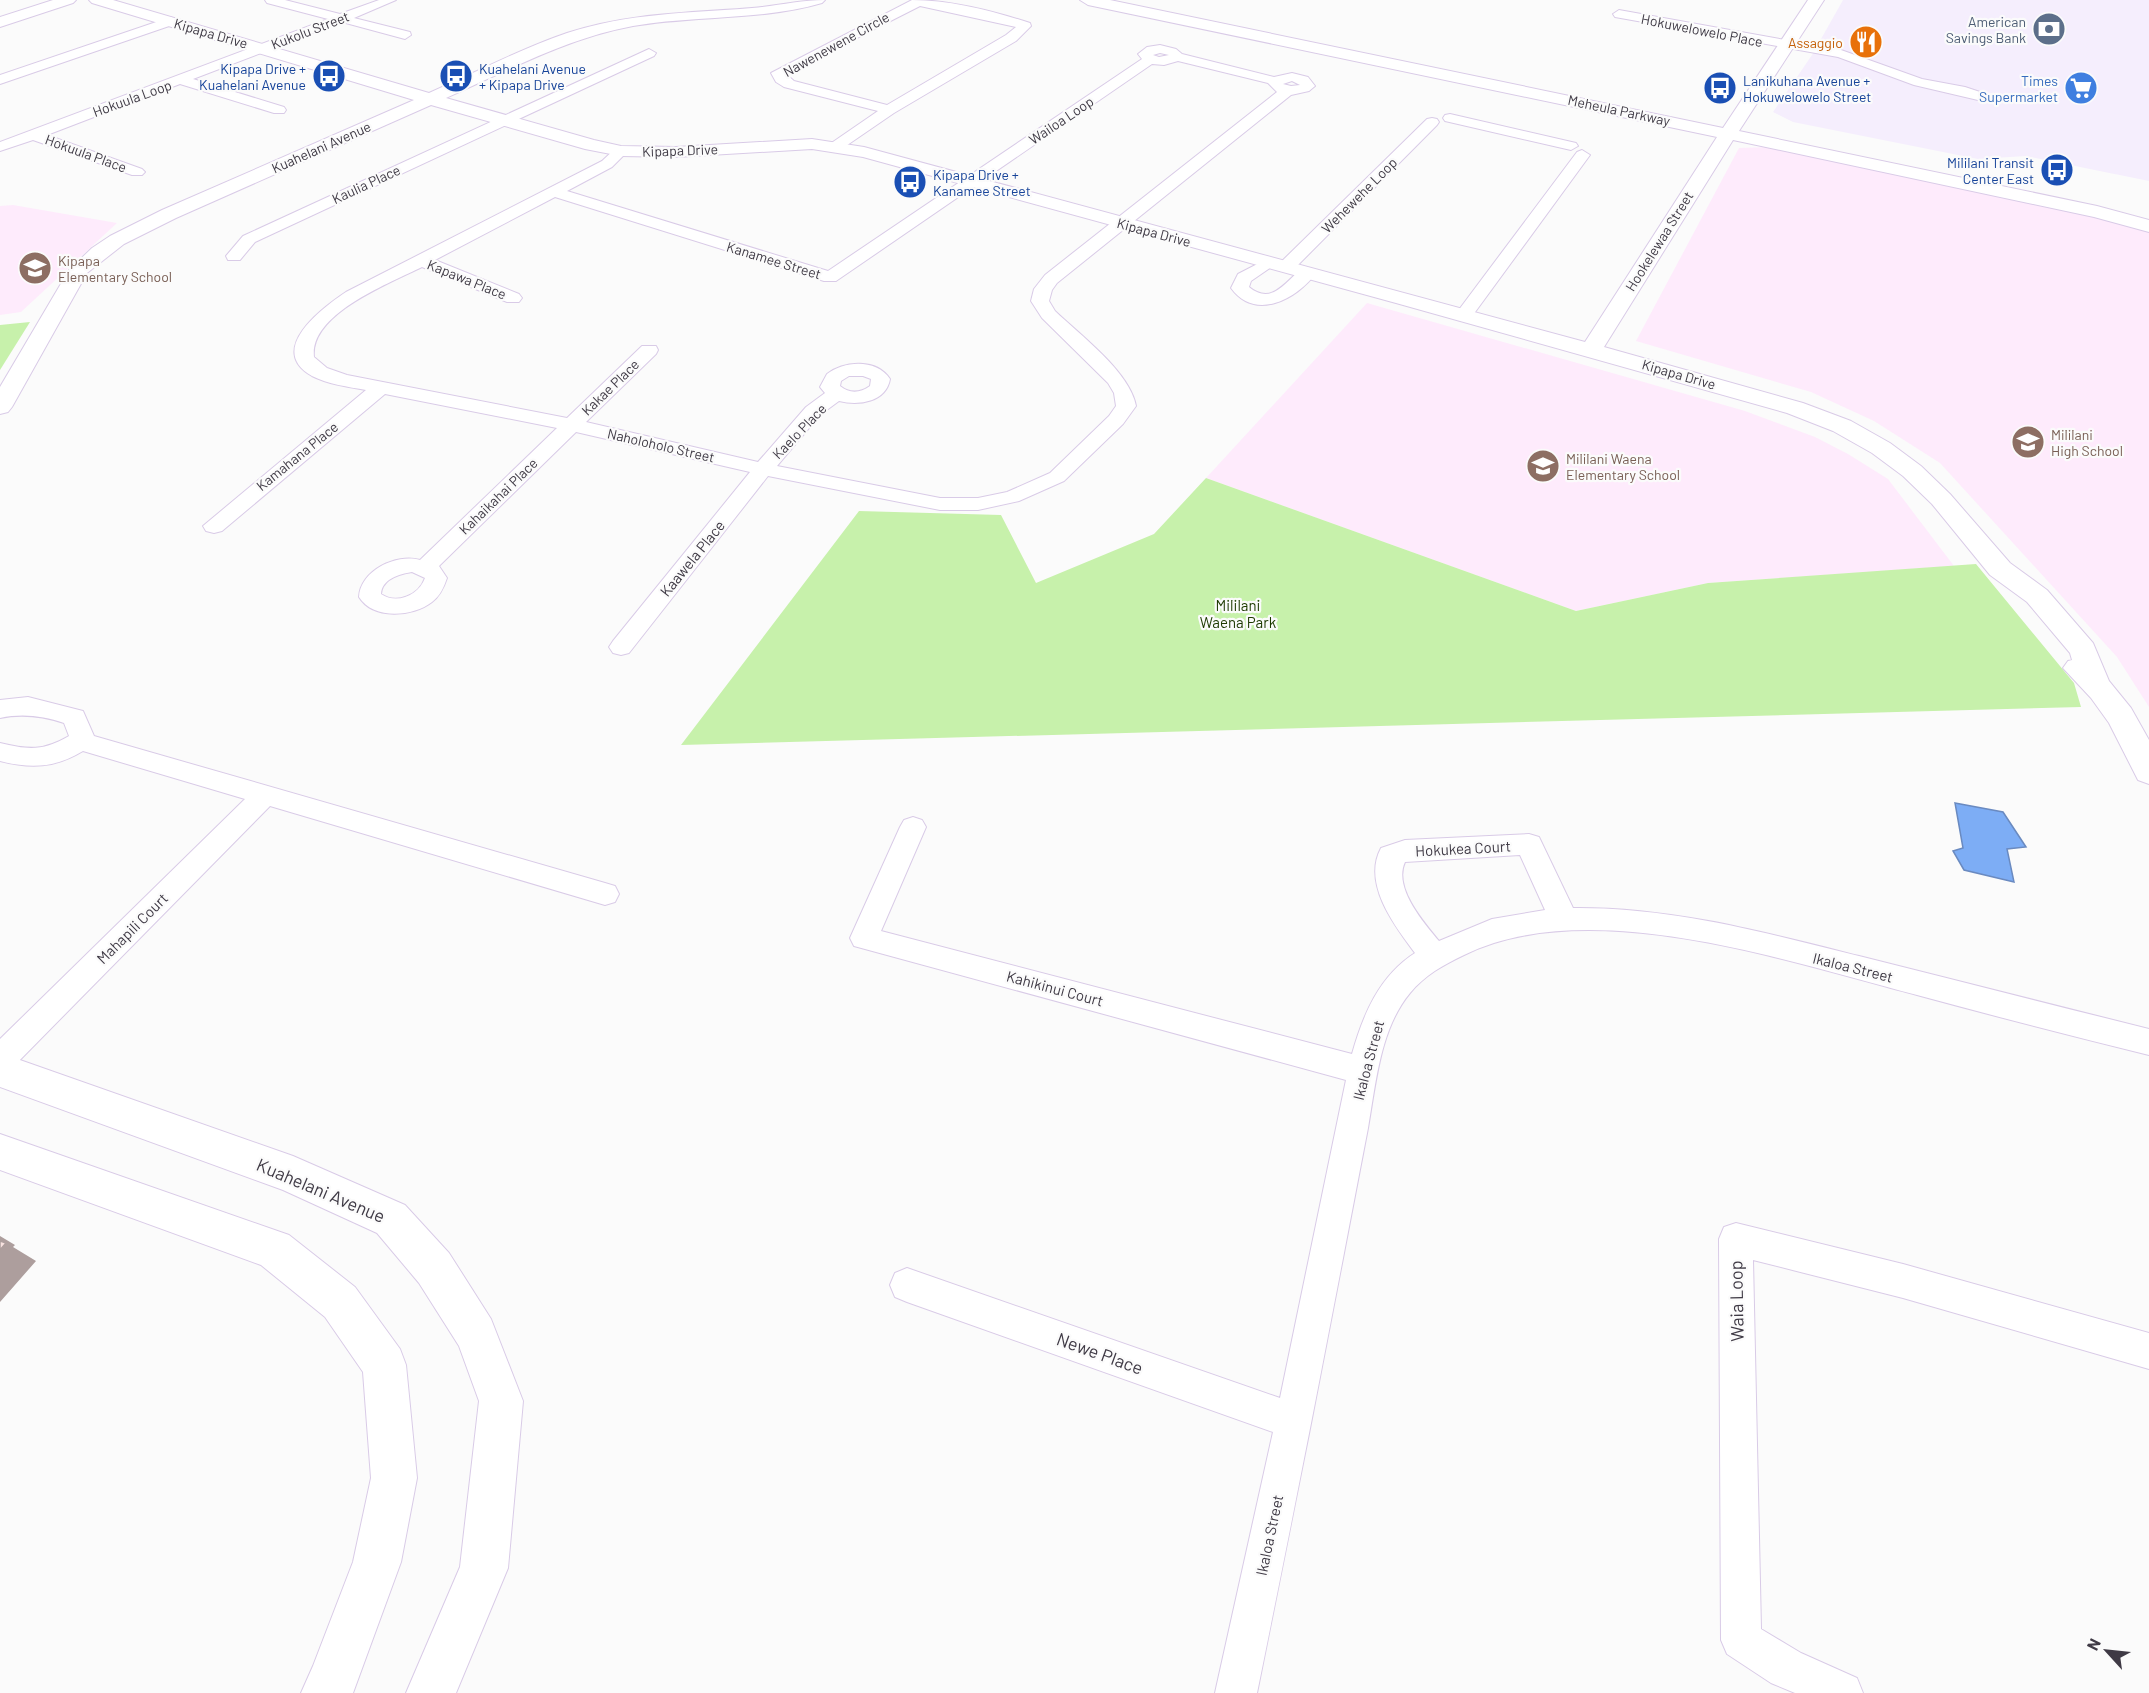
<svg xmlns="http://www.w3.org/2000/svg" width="2149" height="1693" font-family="Barlow,sans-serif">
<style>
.built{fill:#f5eefd}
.education{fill:#feebfc}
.green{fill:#c7f1ab}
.water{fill:#7dadf5;stroke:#6a8ac0;stroke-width:1.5}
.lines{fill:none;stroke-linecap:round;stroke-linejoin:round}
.street-casing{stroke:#d9cbe7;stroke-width:2}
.secondary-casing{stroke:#d9cbe7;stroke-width:2}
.street{fill:#fff;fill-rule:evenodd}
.secondary{fill:#fff;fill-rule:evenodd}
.shaded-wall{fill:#ad9e9d}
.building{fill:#f7e2e0;stroke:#ad9e9d;stroke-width:1.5}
.labels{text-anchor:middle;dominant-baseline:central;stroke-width:4.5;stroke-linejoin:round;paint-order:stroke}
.far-service-label{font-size:14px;fill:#4e5e75;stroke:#fbfbfb;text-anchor:end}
.far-street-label{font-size:14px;fill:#3f3a45;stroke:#fbfbfb}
.far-food-label{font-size:14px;fill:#c56008;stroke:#fbfbfb;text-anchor:end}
.far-transit-label{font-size:14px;fill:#164399;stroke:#fbfbfb;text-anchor:start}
.far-shop-label{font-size:14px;fill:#366cbe;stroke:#fbfbfb;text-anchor:end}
.far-education-label{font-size:14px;fill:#785e54;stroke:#fbfbfb;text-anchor:start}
.street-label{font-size:15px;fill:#3f3a45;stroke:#fbfbfb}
.park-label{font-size:15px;fill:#1d3a00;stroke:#fbfbfb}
.near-street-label{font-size:18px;fill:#3f3a45;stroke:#fbfbfb}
</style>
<rect width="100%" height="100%" fill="#fbfbfb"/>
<path class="built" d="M1843,0H2149V181L2026,156L1978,159L1793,122L1773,112L1812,55Z"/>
<path class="education" d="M1768,147L1999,194L2149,230V707L2117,657L1940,463L1874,421L1811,392L1636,341L1739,148Z
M13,205L117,223L21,312L0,315V206Z
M1367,303L1745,411L1815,437L1848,454L1888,479L1954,566L1708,583L1576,611L1206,478Z"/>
<path class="green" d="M30,322L0,370V325Z
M1206,478L1576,611L1708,583L1976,564L2074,683L2081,707L681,745L859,511L1001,515L1036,583L1154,534Z"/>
<path class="water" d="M1955,803L2003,812L2026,847L2007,849L2014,882L1964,870L1953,851L1963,848Z"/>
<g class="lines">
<defs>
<path id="street" d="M265,0H285L340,14L379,0H396L354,18L410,32L411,35L405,39L342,22L193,79L284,107L286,110L284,113H274L180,84L47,135L142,169L145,172L142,175H132L33,140L0,151V142L328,19L267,3Z
M912,0C951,0 993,11 1030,23L1031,26L1016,41L894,113L840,150H830L828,147L830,144L878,111L784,87L776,82L771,73ZM920,6L1016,27L1006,35L887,105L794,81L786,74Z
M1619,10L1841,50L1922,79L1965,87L1983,93L1985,96L1978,100L1914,85L1838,57L1615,17L1613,14Z
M171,17L177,21L175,24L0,84V75Z
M1160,45L1176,49L1182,54L1274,77L1292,73L1308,77L1315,86L1309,91L1291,95L1057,283L1052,290L1049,301L1055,311C1080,335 1130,372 1136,406L1123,424L1064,481L1019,501L978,510H940L768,476L629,653L621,655L613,653L609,647L613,641L750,472L576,432L439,566L447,578C444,587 440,596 432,602C413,617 373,620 359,597C360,571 396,553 420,560L557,428L385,394L222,531L214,533L206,531L203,526L366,390C348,387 328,384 312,376C266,350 322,308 346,292L602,161L616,148H626L628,151L612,167L567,191L828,271L1142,59L1138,54L1147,47ZM1160,53L1169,55L1159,57L1153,55ZM1178,61L1268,83L1277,92L1045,275L1034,289L1031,301L1042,318L1108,383L1114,393L1116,406L1109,416L1050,473L1007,492L978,498H940L777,466L820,415L839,401C859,406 886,402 890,379C877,359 845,360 827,374L820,387L825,393L806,407L758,462L586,422L656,354L658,350L656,346H642L567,418L347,375L327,368L314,357C309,314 390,283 422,267L507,302H519L522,298L519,294L435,260L555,197L824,281H836L1152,64L1164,65ZM1292,81L1300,85L1291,86L1283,84ZM849,376H863L871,379L870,386C860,393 850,394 840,386L841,381ZM412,572L425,578C419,595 397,605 381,594C382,579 399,574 412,572Z
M649,49L656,53L654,56L255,242L240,260H228L226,256L243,236Z
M1450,114L1576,143L1578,146L1571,150L1445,121L1443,118L1445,115Z
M1432,118L1437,119L1439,122L1437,125L1292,271H1280L1278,267L1280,263L1427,119Z
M1582,150L1590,155L1470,319H1458L1455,315L1458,311L1577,152Z
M1269,258L1277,263L1251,281L1249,287C1271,305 1284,284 1301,269H1313L1316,273C1296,300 1255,321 1231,288L1238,274Z
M28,697L83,711L94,736L605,883L615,886L619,894L615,902L605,905L270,806L11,1069L0,1073V1039L245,799L83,751C55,768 31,769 0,761V743C29,750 43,751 69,736L64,723C43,716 23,713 0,718V700Z
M913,817L922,820L926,827L881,931L1352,1054C1363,1015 1379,976 1415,953C1394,925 1362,883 1381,848L1405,840L1529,834L1539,837L1573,908C1672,907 1767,933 1863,957C1958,981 2053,1005 2149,1029V1055C2072,1036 1994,1016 1917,995C1790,962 1589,893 1464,955C1443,965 1425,975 1410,993C1380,1029 1376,1083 1368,1128C1360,1169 1352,1211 1344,1253C1316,1400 1287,1546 1257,1693H1215L1273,1432L907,1302L895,1297L890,1285L895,1273L907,1268L1280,1398L1346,1080L854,946L850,938L900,827L904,820ZM1520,855L1545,910L1492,919L1439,941C1423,922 1393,887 1405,862Z
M1736,1223L1903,1264L2149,1333V1369L1903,1298L1753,1260L1761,1629L1801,1653L1857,1678L1863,1693H1795L1771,1683L1727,1654L1721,1640L1719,1239L1724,1227Z"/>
<path id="secondary" d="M53,0H76L73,3L0,27V17Z
M89,0H113L429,93C473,74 522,48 567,33C628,13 689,13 752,8C777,6 800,0 825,0L822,3C760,21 696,15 633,26C567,38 507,71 446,98L594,140L621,146L676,147L812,139L864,147L1585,342L1717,137L1088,5L1080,0H1110L1723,128L1808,0H1824L1739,131L2097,206L2149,220V232L2094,217L1733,140L1604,347L1803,403L1851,421L1890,443L1921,466L1950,494L2010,563L2047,590L2093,643L2109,681L2131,708L2149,740V784L2138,780L2109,723L2091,698L2063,668L2068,661L2072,660L2070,653L2027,602L1990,575L1932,504L1903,476L1872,453L1833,431L1787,413L1396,303L863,157L812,149L676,157L621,156L585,149L431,105L176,218L124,244L87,273L12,407L8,412L0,414V387L69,270L92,248L110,236L162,210L414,100L92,3Z
M0,1053L293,1156L405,1205L449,1253L491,1319L523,1401L508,1568L456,1693H406L460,1567L479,1401L459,1346L419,1283L377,1233L283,1190L0,1087Z
M0,1134L289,1235L355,1287L400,1349L406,1365L417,1478L401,1562L353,1693H301L313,1666L353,1562L371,1478L363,1372L325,1317L261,1265L0,1170Z"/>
</defs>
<use href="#street" class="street-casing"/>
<use href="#secondary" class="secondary-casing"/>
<use href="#street" class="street"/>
<use href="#secondary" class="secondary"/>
</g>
<path class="shaded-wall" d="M0,1236L15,1245L13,1247L36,1261L0,1302Z"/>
<path class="building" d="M0,1241L6,1243L0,1250Z"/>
<defs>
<symbol id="bank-disc" viewBox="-11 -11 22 22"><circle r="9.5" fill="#5c6f8a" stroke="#fbfbfb"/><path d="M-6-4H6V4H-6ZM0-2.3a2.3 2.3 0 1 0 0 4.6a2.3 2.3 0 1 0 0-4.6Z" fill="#fff"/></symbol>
<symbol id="restaurant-disc" viewBox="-11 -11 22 22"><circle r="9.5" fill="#e8710a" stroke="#fbfbfb"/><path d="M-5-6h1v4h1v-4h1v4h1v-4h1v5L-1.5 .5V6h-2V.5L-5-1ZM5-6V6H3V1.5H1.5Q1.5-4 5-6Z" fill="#fff"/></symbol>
<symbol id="bus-disc" viewBox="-11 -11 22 22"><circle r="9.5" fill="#1a4fb4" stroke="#fbfbfb"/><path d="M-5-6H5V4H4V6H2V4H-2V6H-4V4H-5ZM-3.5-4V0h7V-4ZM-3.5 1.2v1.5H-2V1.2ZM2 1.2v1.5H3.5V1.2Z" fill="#fff"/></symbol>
<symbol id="supermarket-disc" viewBox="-11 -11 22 22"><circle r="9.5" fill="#3f7fe0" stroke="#fbfbfb"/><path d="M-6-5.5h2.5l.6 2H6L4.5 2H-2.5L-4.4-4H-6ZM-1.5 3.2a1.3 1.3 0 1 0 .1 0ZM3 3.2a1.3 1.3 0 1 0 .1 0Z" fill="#fff"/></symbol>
<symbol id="school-disc" viewBox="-11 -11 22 22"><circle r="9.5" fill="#8d6e63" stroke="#fbfbfb"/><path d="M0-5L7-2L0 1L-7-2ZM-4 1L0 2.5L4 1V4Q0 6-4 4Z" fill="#fff"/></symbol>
</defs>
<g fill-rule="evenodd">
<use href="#bank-disc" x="2030" y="10" width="38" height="38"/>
<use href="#restaurant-disc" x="1847" y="23" width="38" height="38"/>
<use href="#bus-disc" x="310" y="57" width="38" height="38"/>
<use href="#bus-disc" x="437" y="57" width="38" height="38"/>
<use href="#bus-disc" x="1701" y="69" width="38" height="38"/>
<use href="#supermarket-disc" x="2062" y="69" width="38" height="38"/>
<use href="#bus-disc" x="2038" y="151" width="38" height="38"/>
<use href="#bus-disc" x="891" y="163" width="38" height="38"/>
<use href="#school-disc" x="16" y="249" width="38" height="38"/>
<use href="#school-disc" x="2009" y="423" width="38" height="38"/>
<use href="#school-disc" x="1524" y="447" width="38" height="38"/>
</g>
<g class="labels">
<g class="far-service-label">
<text x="2026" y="21">American<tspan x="2026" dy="16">Savings Bank</tspan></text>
</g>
<g class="far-street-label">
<text transform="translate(310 30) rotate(-21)">Kukolu Street</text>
<text transform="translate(1702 30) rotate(11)">Hokuwelowelo Place</text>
<text transform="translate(211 33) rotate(16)">Kipapa Drive</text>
<text transform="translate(836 44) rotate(-29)">Nawenewene Circle</text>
<text transform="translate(132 98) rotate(-20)">Hokuula Loop</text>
<text transform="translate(1619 110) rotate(12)">Meheula Parkway</text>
<text transform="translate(1061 120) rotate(-34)">Wailoa Loop</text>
<text transform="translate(321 147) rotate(-24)">Kuahelani Avenue</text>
<text transform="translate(680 150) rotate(-2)">Kipapa Drive</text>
<text transform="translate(86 153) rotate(20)">Hokuula Place</text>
<text transform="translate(366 184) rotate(-25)">Kaulia Place</text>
<text transform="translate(1359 195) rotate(-45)">Wehewehe Loop</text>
<text transform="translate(1154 232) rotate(15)">Kipapa Drive</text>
<text transform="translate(1659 241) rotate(-58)">Hookelewaa Street</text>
<text transform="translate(774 260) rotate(17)">Kanamee Street</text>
<text transform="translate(467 279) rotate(22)">Kapawa Place</text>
<text transform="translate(1679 374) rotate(16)">Kipapa Drive</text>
<text transform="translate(610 387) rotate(-44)">Kakae Place</text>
<text transform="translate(799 431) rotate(-46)">Kaelo Place</text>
<text transform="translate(661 445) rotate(13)">Naholoholo Street</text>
<text transform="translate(297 456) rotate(-39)">Kamahana Place</text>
<text transform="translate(498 496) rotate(-44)">Kahaikahai Place</text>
</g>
<g class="far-food-label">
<text x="1843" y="42">Assaggio</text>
</g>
<g class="far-transit-label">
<text x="306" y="68" text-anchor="end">Kipapa Drive +<tspan x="306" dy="16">Kuahelani Avenue</tspan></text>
<text x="479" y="68">Kuahelani Avenue<tspan x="479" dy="16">+ Kipapa Drive</tspan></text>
<text x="1743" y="80">Lanikuhana Avenue +<tspan x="1743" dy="16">Hokuwelowelo Street</tspan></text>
<text x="2034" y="162" text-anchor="end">Mililani Transit<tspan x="2034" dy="16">Center East</tspan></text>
<text x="933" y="174">Kipapa Drive +<tspan x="933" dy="16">Kanamee Street</tspan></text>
</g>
<g class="far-shop-label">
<text x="2058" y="80">Times<tspan x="2058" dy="16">Supermarket</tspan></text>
</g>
<g class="far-education-label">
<text x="58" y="260">Kipapa<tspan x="58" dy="16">Elementary School</tspan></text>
<text x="2051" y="434">Mililani<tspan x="2051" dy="16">High School</tspan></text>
<text x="1566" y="458">Mililani Waena<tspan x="1566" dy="16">Elementary School</tspan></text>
</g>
<g class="street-label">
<text transform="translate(692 558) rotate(-51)">Kaawela Place</text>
<text transform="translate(1463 848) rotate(-3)">Hokukea Court</text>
<text transform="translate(132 928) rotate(-45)">Mahapili Court</text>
<text transform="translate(1853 967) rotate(14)">Ikaloa Street</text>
<text transform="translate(1055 988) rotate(15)">Kahikinui Court</text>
<text transform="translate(1368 1060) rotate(-75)">Ikaloa Street</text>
<text transform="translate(1269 1535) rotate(-78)">Ikaloa Street</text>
</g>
<g class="park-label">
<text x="1238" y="605">Mililani<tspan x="1238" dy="17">Waena Park</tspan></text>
</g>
<g class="near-street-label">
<text transform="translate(321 1190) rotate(23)">Kuahelani Avenue</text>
<text transform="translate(1736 1301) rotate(-91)">Waia Loop</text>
<text transform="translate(1100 1353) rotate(20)">Newe Place</text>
</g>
</g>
<g transform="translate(2107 1651) rotate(297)" stroke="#fbfbfb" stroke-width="4.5" paint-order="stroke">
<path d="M0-4.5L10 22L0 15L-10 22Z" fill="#3f3a45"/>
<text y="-9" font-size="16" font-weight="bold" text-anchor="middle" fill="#3f3a45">N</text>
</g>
</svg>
